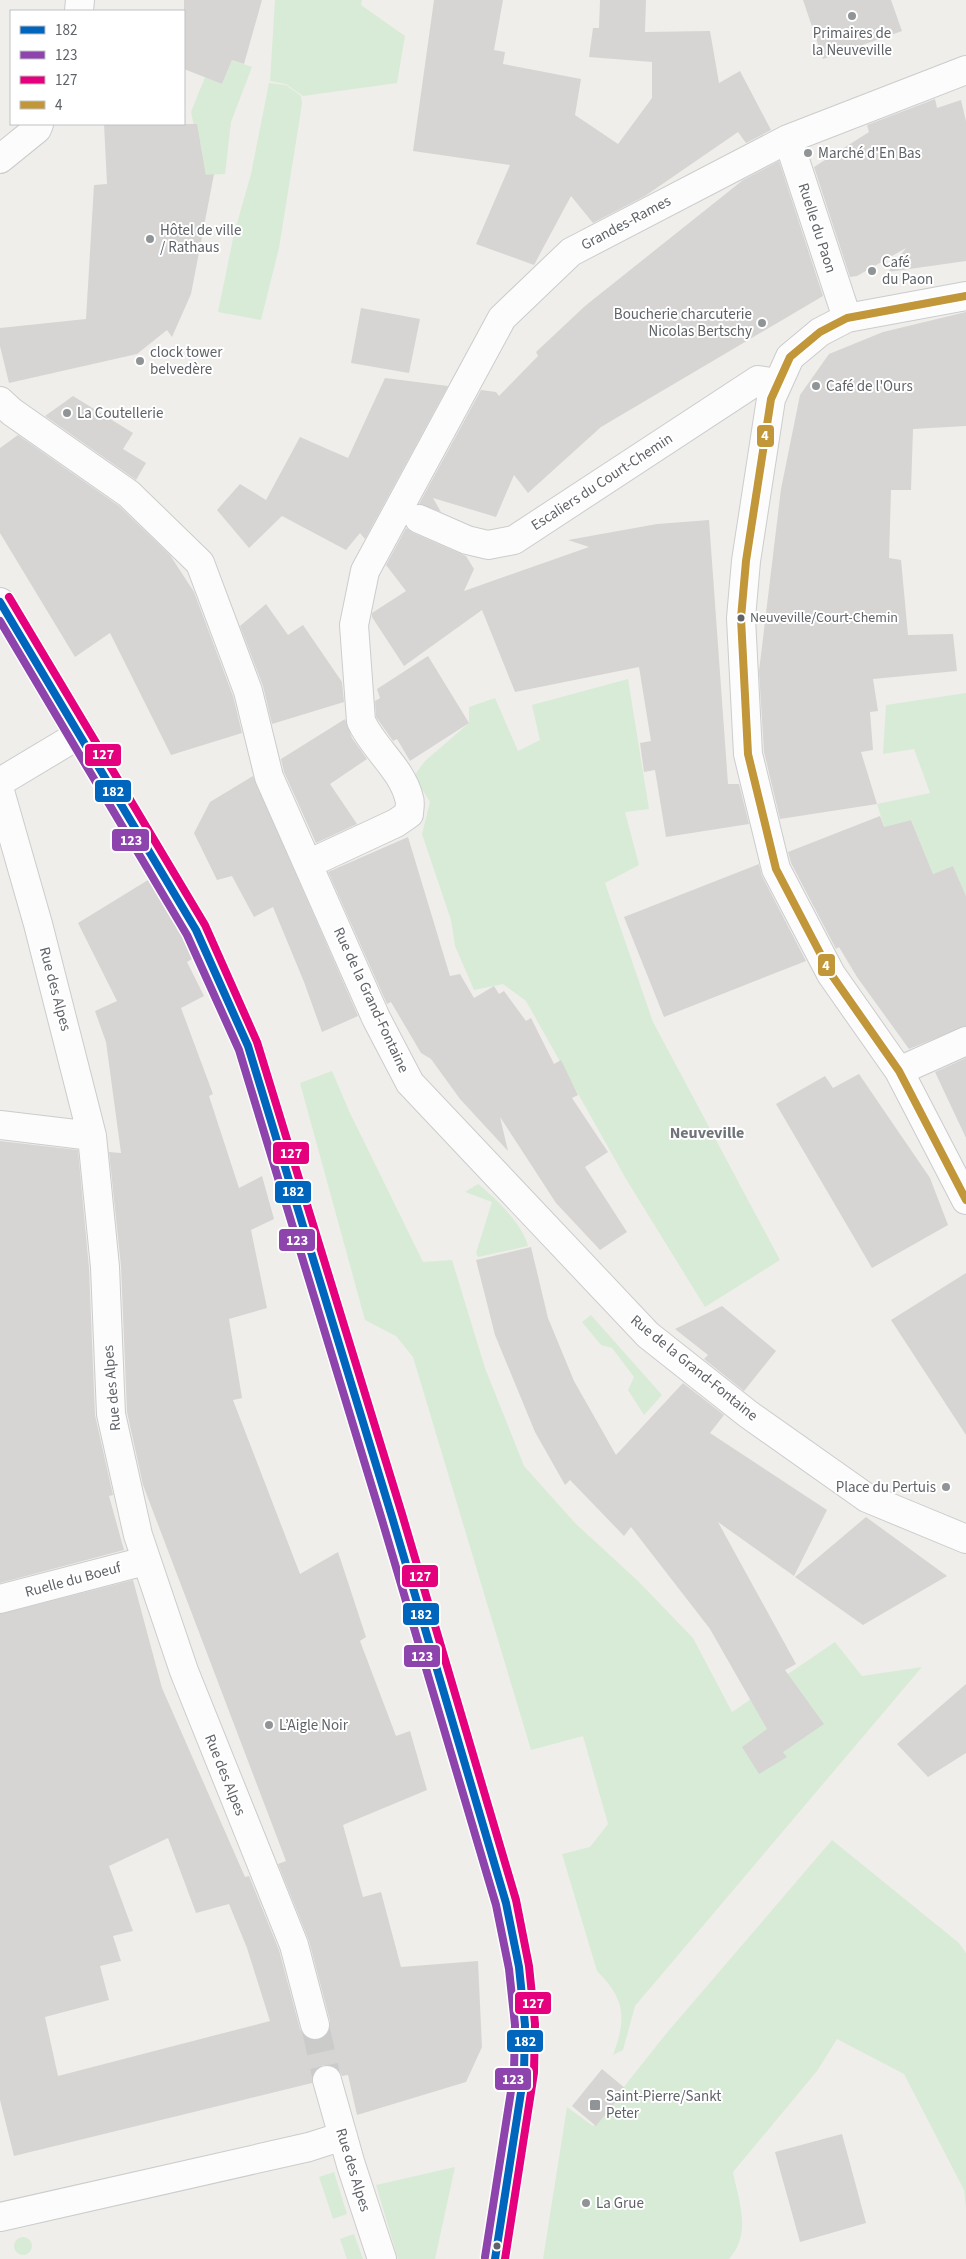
<svg xmlns="http://www.w3.org/2000/svg" width="966" height="2259" font-family="'Source Sans 3',sans-serif">
<style>
.green{fill:#d8ebd6}
.building{fill:#d6d5d3;fill-rule:evenodd}
.lines{fill:none;stroke-linecap:round;stroke-linejoin:round}
.street-tunnel{stroke:#cbcbca;stroke-width:28;stroke-dasharray:28 14;stroke-linecap:butt}
.street-casing{stroke:#cbcccc;stroke-width:30}
.secondary-casing{stroke:#cacacb;stroke-width:30}
.street{stroke:#fdfcfc;stroke-width:28}
.secondary{stroke:#fdfcfc;stroke-width:28}
.bus-1-casing{stroke:#fff;stroke-width:11}
.bus-2-casing{stroke:#fff;stroke-width:11}
.bus-3-casing{stroke:#fff;stroke-width:11}
.bus-4-casing{stroke:#fff;stroke-width:11}
.bus-1{stroke:#0065bd;stroke-width:8}
.bus-2{stroke:#8e44ad;stroke-width:8}
.bus-3{stroke:#e5007d;stroke-width:8}
.bus-4{stroke:#c2973a;stroke-width:8}
.poi-dot{fill:#919496;stroke:#fff;stroke-width:2}
.bus-dot{fill:#5f6368;stroke:#fff;stroke-width:2}
.labels{text-anchor:middle;dominant-baseline:central;stroke-width:4;stroke-linejoin:round;paint-order:stroke}
.bus-label{font-size:14px;fill:#5f6368;stroke:#fff;text-anchor:start}
.poi-label{font-size:15px;fill:#5f6368;stroke:#fff;text-anchor:start}
.street-label{font-size:15px;fill:#5f6368;stroke:#fff}
.neighbourhood-label{font-size:16px;font-weight:bold;fill:#70757a;stroke:#fff}
.line-badge{stroke:#fff;stroke-width:2}
.badge-label{font-size:14px;text-anchor:middle;font-weight:bold;fill:#fff}
</style>
<rect width="100%" height="100%" fill="#efeeea"/>
<path class="green" d="M275,0H362L361,5L405,36L397,83L303,96L286,84L270,81Z
M232,60L252,67L231,122L225,174L206,175L200,141H197L191,112L205,77L222,84Z
M269,83L286,85L301,96L302,104L279,248L261,320L218,312L234,234L251,174Z
M628,679L649,809L625,812L639,865L605,883L653,1022L780,1260L705,1307L626,1179L526,1001L503,984L474,990L455,946L451,920L422,834L430,802L414,776L425,761L469,723V707L495,698L518,751L540,740L532,705Z
M966,693V896L953,866L933,874L911,820L884,827L877,804L930,793L914,749L883,754L886,705Z
M332,1071L349,1111L423,1262L452,1260L485,1368L524,1466L576,1524L638,1581L693,1638L732,1712L835,1642L862,1676L922,1667L635,2006L623,2050L613,2055C627,2018 625,1999 597,1971L562,1854L590,1847L608,1824L583,1736L531,1750L413,1357L396,1336L365,1320L300,1083Z
M478,1184C495,1197 523,1225 528,1246L478,1257L476,1253L492,1202L465,1192Z
M591,1315L662,1395L644,1415L628,1390L634,1377L612,1348L601,1345L582,1322Z
M832,1840L959,1943L966,1953V2208L964,2190L904,2074L837,2039L817,2071L733,2172C739,2202 752,2234 729,2259H543L567,2107L593,2126L665,2035Z
M455,2167L435,2259H398L376,2185Z
M334,2172L347,2214L333,2219L319,2177Z
M354,2234L363,2259H347L340,2239Z
M14 2246a9 9 0 1 1 18 0a9 9 0 1 1-18 0Z"/>
<path class="building" d="M184,0H262L244,64L232,60L222,84L184,69Z
M434,0H503L494,50L505,52L503,64L581,79L575,115L618,144L652,98V62L589,57L593,28H599L600,0H646L645,32L710,31L719,83L740,71L771,130L746,143L738,132L645,196L593,223L571,196L534,265L476,244L510,165L413,151Z
M803,0H891L902,31L823,59Z
M935,99L937,108L961,100L966,121V261L888,272L906,248L857,276L850,277L814,167L869,132L867,125Z
M104,124H197L206,175L214,174L191,294L172,337L167,330L137,354L9,383L0,346V328L86,319L94,185L107,184Z
M779,161L823,296L601,427L528,493L514,475L496,517L433,498L441,512L419,504L481,390L496,392L499,396L538,356L536,352L585,306L743,180Z
M361,308L420,319L409,373L351,363Z
M966,312V426L913,429L911,490H891L889,558L901,560L908,635L953,634L957,671L873,679L878,711L870,712L873,750L861,752L877,804L780,819L764,752L759,671L781,489L800,395L829,354L883,332Z
M385,378L448,386L365,539L360,533L346,550L282,516L249,548L217,510L240,484L266,500L300,437L348,458Z
M73,396L133,433L123,449L146,463L136,480L45,416Z
M18,435L119,506L170,555L194,592L233,696L242,733L171,755L110,633L75,657L0,533V448Z
M709,520L728,784H739L749,824L666,837L655,770L644,772L640,743L651,741L639,667L515,692L482,610L404,666L372,617V613L406,591L386,565L406,528L413,533L466,556L474,569L464,591L589,547L568,540L657,524Z
M266,604L288,635L303,625L342,682L344,702L272,724L263,686L240,626Z
M428,656L469,723L410,761L397,739L393,741L376,717L375,701L380,698L377,689Z
M345,719L352,738L367,759L330,784L357,824L316,843L284,772L281,759Z
M253,776L358,1016L322,1032L304,982L273,907L254,917L232,876L217,880L194,833L210,802Z
M880,816L884,827L911,820L933,874L953,866L966,896V1026L909,1049L857,977L839,947L836,949L791,863L788,852Z
M408,837L450,976L460,974L474,998L494,986L499,994L504,991L526,1021L531,1018L554,1064L561,1060L578,1095L572,1098L608,1152L585,1167L627,1232L600,1250L556,1203L500,1117L508,1151L460,1099L431,1059L421,1053L391,1002L387,1004L328,872Z
M759,864L762,876L806,961L664,1017L624,917Z
M148,880L182,937L192,959L187,962L204,996L181,1008L213,1094L209,1096L239,1188L262,1176L274,1219L251,1230L267,1308L229,1319L242,1398L233,1400L300,1574L338,1552L366,1637L360,1641L396,1736L410,1731L427,1790L343,1825L363,1897L381,1892L401,1967L478,1961L482,2047L466,2082L357,2115L348,2075L342,2076L338,2069L331,2065H323L316,2069L312,2076V2083L14,2156L0,2100V1614L133,1580L162,1688L245,1877L249,1876L279,1950L300,2029L304,2036L310,2040H318L326,2036L330,2029V2021L309,1941L278,1864L286,1861L143,1485L127,1412L121,1266L109,1152L121,1153L106,1042L95,1011L117,1001L78,923ZM168,1838L196,1913L229,1904L247,1948L270,2021L58,2076L45,2017L109,2000L100,1966L121,1961L113,1936L133,1931L109,1866Z
M966,1058V1138L935,1072Z
M859,1074L930,1178L948,1225L872,1268L776,1104L825,1076L833,1088Z
M0,1141L78,1150L89,1268L95,1415L113,1495L109,1496L124,1550L0,1583Z
M531,1247L548,1318L574,1381L616,1455L683,1383L724,1415L710,1433L827,1510L794,1576L718,1522L796,1664L785,1670L824,1724L783,1752L787,1757L759,1774L742,1747L767,1729L710,1629L631,1527L624,1536L570,1480L565,1485L535,1432L495,1335L476,1260Z
M966,1273V1435L891,1320Z
M722,1306L776,1351L744,1391L704,1359L708,1355L675,1329Z
M866,1517L947,1576L863,1625L795,1577Z
M966,1684V1753L928,1777L897,1744Z
M602,2069L626,2089L596,2126L572,2106Z
M842,2134L866,2223L800,2242L775,2152Z"/>
<g class="lines">
<path class="street-tunnel" d="M315,2025L327,2080"/>
<defs>
<path id="street" d="M79,11L80,0
M788,139L847,318
M0,159L37,129L39,124
M966,296L847,318L820,332L790,357L771,399L746,561L741,618L748,754L776,869L831,974L899,1071L966,1200
M0,401L12,412L129,494L200,563L248,691L269,777L376,1018L410,1083L648,1335L748,1414L867,1498L966,1539
M419,519L467,540L488,545L514,540L758,380L778,383
M0,782L80,734
M0,791L38,924L92,1136L105,1267L111,1414L138,1535L184,1671L294,1945L315,2025
M308,864L396,823L409,814C409,809 411,803 409,798C402,769 373,748 361,721L354,625L365,571L502,318L571,252L788,139L966,70
M899,1071L966,1041
M0,1125L92,1136
M0,1599L145,1561
M327,2080L351,2165L382,2259
M0,2217L309,2147L343,2136"/>
<path id="secondary" d="M0,602L196,930L248,1046L392,1517L506,1903L519,1967L525,2025L524,2073L495,2259"/>
</defs>
<use href="#street" class="street-casing"/>
<use href="#secondary" class="secondary-casing"/>
<use href="#street" class="street"/>
<use href="#secondary" class="secondary"/>
<defs>
<path id="bus-1" d="M0,602L196,930L248,1046L392,1517L506,1903L519,1967L525,2025L524,2073L495,2259"/>
<path id="bus-2" d="M0,621L187,935L239,1050L382,1520L496,1905L509,1969L515,2025L514,2072L485,2257"/>
<path id="bus-3" d="M9,597L205,925L257,1042L402,1514L516,1900L529,1966L535,2024L534,2073L505,2259"/>
<path id="bus-4" d="M966,296L847,318L820,332L790,357L771,399L746,561L741,618L748,754L776,869L831,974L899,1071L966,1200"/>
</defs>
<use href="#bus-1" class="bus-1-casing"/>
<use href="#bus-2" class="bus-2-casing"/>
<use href="#bus-3" class="bus-3-casing"/>
<use href="#bus-4" class="bus-4-casing"/>
<use href="#bus-1" class="bus-1"/>
<use href="#bus-2" class="bus-2"/>
<use href="#bus-3" class="bus-3"/>
<use href="#bus-4" class="bus-4"/>
</g>
<g class="poi-dot">
<circle cx="852" cy="16" r="5"/>
<circle cx="808" cy="153" r="5"/>
<circle cx="150" cy="239" r="5"/>
<circle cx="872" cy="271" r="5"/>
<circle cx="762" cy="323" r="5"/>
<circle cx="140" cy="361" r="5"/>
<circle cx="816" cy="386" r="5"/>
<circle cx="67" cy="413" r="5"/>
<circle cx="946" cy="1487" r="5"/>
<circle cx="269" cy="1725" r="5"/>
<rect x="589" y="2099" width="12" height="12" rx="2.5"/>
<circle cx="586" cy="2203" r="5"/>
</g>
<g class="bus-dot">
<circle cx="741" cy="618" r="4.5"/>
<circle cx="497" cy="2246" r="4.5"/>
</g>
<g class="labels">
<g class="bus-label">
<text x="750" y="618">Neuveville/Court-Chemin</text>
</g>
<g class="poi-label">
<text x="852" y="33" text-anchor="middle">Primaires de<tspan x="852" dy="17">la Neuveville</tspan></text>
<text x="818" y="153">Marché d'En Bas</text>
<text x="160" y="230">Hôtel de ville<tspan x="160" dy="17">/ Rathaus</tspan></text>
<text x="882" y="262">Café<tspan x="882" dy="17">du Paon</tspan></text>
<text x="752" y="314" text-anchor="end">Boucherie charcuterie<tspan x="752" dy="17">Nicolas Bertschy</tspan></text>
<text x="150" y="352">clock tower<tspan x="150" dy="17">belvedère</tspan></text>
<text x="826" y="386">Café de l'Ours</text>
<text x="77" y="413">La Coutellerie</text>
<text x="936" y="1487" text-anchor="end">Place du Pertuis</text>
<text x="279" y="1725">L’Aigle Noir</text>
<text x="606" y="2096">Saint-Pierre/Sankt<tspan x="606" dy="17">Peter</tspan></text>
<text x="596" y="2203">La Grue</text>
</g>
<g class="street-label">
<text transform="translate(626 223) rotate(-28)">Grandes-Rames</text>
<text transform="translate(817 228) rotate(72)">Ruelle du Paon</text>
<text transform="translate(602 482) rotate(-33)">Escaliers du Court-Chemin</text>
<text transform="translate(55 989) rotate(75)">Rue des Alpes</text>
<text transform="translate(371 1000) rotate(65)">Rue de la Grand-Fontaine</text>
<text transform="translate(694 1368) rotate(39)">Rue de la Grand-Fontaine</text>
<text transform="translate(112 1388) rotate(-95)">Rue des Alpes</text>
<text transform="translate(73 1580) rotate(-15)">Ruelle du Boeuf</text>
<text transform="translate(225 1775) rotate(68)">Rue des Alpes</text>
<text transform="translate(353 2170) rotate(73)">Rue des Alpes</text>
</g>
<g class="neighbourhood-label">
<text x="707" y="1133">Neuveville</text>
</g>
</g>
<g class="line-badge">
<rect x="756" y="424" width="19" height="24" rx="5" fill="#c2973a"/>
<rect x="84" y="743" width="38" height="24" rx="5" fill="#e5007d"/>
<rect x="94" y="779" width="38" height="24" rx="5" fill="#0065bd"/>
<rect x="111" y="828" width="39" height="24" rx="5" fill="#8e44ad"/>
<rect x="817" y="953" width="19" height="24" rx="5" fill="#c2973a"/>
<rect x="272" y="1141" width="38" height="24" rx="5" fill="#e5007d"/>
<rect x="274" y="1180" width="38" height="24" rx="5" fill="#0065bd"/>
<rect x="278" y="1228" width="38" height="24" rx="5" fill="#8e44ad"/>
<rect x="401" y="1564" width="38" height="24" rx="5" fill="#e5007d"/>
<rect x="402" y="1602" width="38" height="24" rx="5" fill="#0065bd"/>
<rect x="403" y="1644" width="38" height="24" rx="5" fill="#8e44ad"/>
<rect x="514" y="1991" width="38" height="24" rx="5" fill="#e5007d"/>
<rect x="506" y="2029" width="38" height="24" rx="5" fill="#0065bd"/>
<rect x="494" y="2067" width="38" height="24" rx="5" fill="#8e44ad"/>
</g>
<g class="badge-label">
<text x="765" y="440">4</text>
<text x="103" y="759">127</text>
<text x="113" y="796">182</text>
<text x="131" y="845">123</text>
<text x="826" y="970">4</text>
<text x="291" y="1158">127</text>
<text x="293" y="1196">182</text>
<text x="297" y="1245">123</text>
<text x="420" y="1581">127</text>
<text x="421" y="1619">182</text>
<text x="422" y="1661">123</text>
<text x="533" y="2008">127</text>
<text x="525" y="2046">182</text>
<text x="513" y="2084">123</text>
</g>
<rect x="10" y="10" width="175" height="115" fill="#ffffff" stroke="#bfc1c3"/>
<rect x="20" y="26" width="25" height="8" fill="#0065bd" stroke="#bfc1c3"/>
<text x="55" y="35" font-size="15" fill="#5f6368">182</text>
<rect x="20" y="51" width="25" height="8" fill="#8e44ad" stroke="#bfc1c3"/>
<text x="55" y="60" font-size="15" fill="#5f6368">123</text>
<rect x="20" y="76" width="25" height="8" fill="#e5007d" stroke="#bfc1c3"/>
<text x="55" y="85" font-size="15" fill="#5f6368">127</text>
<rect x="20" y="101" width="25" height="8" fill="#c2973a" stroke="#bfc1c3"/>
<text x="55" y="110" font-size="15" fill="#5f6368">4</text>
</svg>
